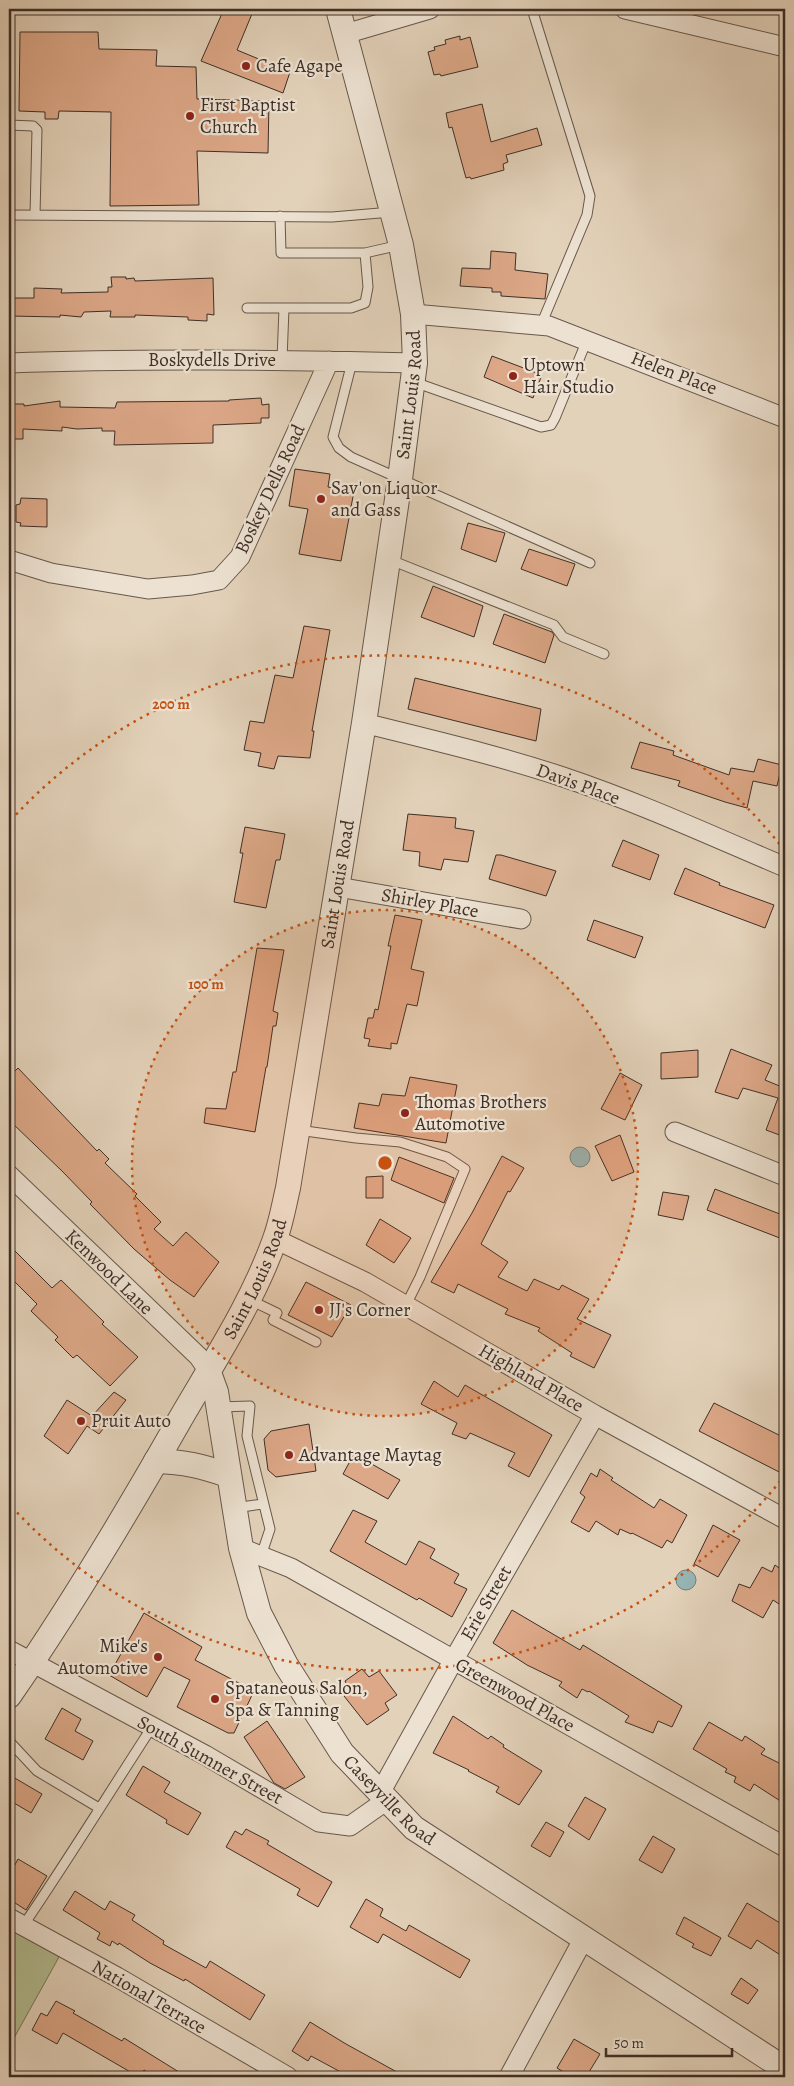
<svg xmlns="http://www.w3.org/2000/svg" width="794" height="2086" font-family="Alegreya,serif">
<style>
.green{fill:#b2bc91;stroke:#78765c}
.water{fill:#96b6b6;stroke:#73807d}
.building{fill:#dda888;stroke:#3e2f27}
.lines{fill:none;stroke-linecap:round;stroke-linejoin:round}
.service-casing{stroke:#67584c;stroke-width:11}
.minor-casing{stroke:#67584c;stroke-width:21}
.tertiary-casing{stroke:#67584c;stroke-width:26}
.service{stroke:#ede2d2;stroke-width:9}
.minor{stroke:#ede2d2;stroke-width:19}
.tertiary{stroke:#ede2d2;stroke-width:24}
.ring{fill:none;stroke:#c65111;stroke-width:2.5;stroke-dasharray:2.5 5}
.poi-dot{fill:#8f2418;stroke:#ede2d2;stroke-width:2}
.labels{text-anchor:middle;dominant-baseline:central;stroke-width:4.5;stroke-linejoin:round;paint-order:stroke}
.poi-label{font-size:19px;fill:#3e2f27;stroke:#ede2d2;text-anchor:start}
.street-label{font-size:19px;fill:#3e2f27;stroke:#ede2d2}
.centre{fill:#c65111;stroke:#ede2d2;stroke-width:2.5}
.ring-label{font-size:15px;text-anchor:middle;font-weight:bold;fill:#c65111;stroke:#ede2d2;stroke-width:4.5;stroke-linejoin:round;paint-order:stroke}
</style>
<rect width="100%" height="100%" fill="#e3d2ba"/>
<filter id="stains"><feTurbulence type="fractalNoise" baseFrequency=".004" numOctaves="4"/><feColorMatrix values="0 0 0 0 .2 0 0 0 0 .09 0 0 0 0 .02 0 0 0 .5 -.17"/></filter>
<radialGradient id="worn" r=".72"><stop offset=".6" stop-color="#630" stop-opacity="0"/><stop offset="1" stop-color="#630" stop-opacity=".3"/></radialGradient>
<path class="green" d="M9,1918L64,1948L9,2047Z"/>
<path class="water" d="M570 1157a10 10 0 1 1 20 0a10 10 0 1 1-20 0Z
M676 1580a10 10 0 1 1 20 0a10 10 0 1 1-20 0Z"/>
<path class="building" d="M224,9H254L237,50L290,72L283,93L201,61Z
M20,32H98L99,49L157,50L156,66L196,67L197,99L269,101L268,153L197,151L199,205L110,206L111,112L59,111L58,119H45V112L19,111Z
M460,36V40L470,37L478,67L441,76L440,74L434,75L428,52L435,50L434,47L446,44L445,40Z
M482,104L491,142L537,128L542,145L506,155L508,162L503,164L504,170L471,179L470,177L466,178L452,127L449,128L446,113Z
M491,251L516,253L515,270L548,274L545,299L501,296V292H492V288L460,286L462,268L490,269Z
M111,277H126V279L134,278L135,281L213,278L214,315L207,314V321L188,320V317L135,315V317H110L111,311L84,312L81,317L60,315V317L9,316V298H34V288L62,289L61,293L108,292V287H112Z
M492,356L542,375L533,398L484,377Z
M261,398L262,405L269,404V418H261V423L213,425V443L114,445L115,431H102V428L77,429L62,427V431L23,429V439H9V404H24V406L60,401V407L115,408L117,402L229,401V400Z
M295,469L330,474L328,487L354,491L341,561L299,554L308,509L289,506Z
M21,498L47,499V527L20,526L21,523L16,522V505L20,504Z
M468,523L505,533L496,562L461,549Z
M529,549L575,564L567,586L521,569Z
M433,586L483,606L474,637L421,617Z
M504,614L552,632L554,635L545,663L493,644Z
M304,626L330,630L312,731H314L310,758L278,756L274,769L258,766L261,753L244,750L250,721L264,723L275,675L293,678Z
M415,678L541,709L536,741L408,709Z
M640,742L674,751L673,755L729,775L731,768L754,772L758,759L782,765L777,786L753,781L747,808L725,802L678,786L680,781L631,768Z
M408,814L456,818L455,828L474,831L468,862L444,859L441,870L419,866L420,852L403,850Z
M245,827L285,834L280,860H276L266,908L234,902L243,853H240Z
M623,840L659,855L650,880L612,866Z
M496,855H501L556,871L546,896L489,879Z
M685,868L720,883L719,885L774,905L765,928L674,894Z
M395,915L422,920L411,969L424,972L417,1006L407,1004L397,1044L391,1043V1049L368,1046L370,1039L364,1038L368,1018H373L375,1009L378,1010L391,946H388Z
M594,920L643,937L635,958L587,940Z
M257,948L284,950L273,1011L278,1013L276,1026H273L267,1067H266L255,1132L204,1123L206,1108L226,1109L233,1072H236Z
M731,1049L772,1065L765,1080L782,1087L785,1081V1137L766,1130L778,1098L743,1088L738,1099L715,1092Z
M698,1050V1077L661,1079V1053Z
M18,1068L97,1151L99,1149L109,1159L105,1163L137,1194L135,1196L161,1222L154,1229L173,1246L186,1232L219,1262L194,1297L170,1280L134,1249L90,1204L92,1202L63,1172L9,1120V1077Z
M620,1073L642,1085L625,1120L601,1109Z
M410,1077L457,1085L446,1143L354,1128L359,1103L379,1106L382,1094L405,1096Z
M620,1135L634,1172L612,1181L595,1146Z
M502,1156L524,1168L510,1192L508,1191L481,1244L508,1262L498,1277L527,1291L534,1279L559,1290L562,1285L589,1299L577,1319L611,1335L594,1368L570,1356L572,1353L538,1331L540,1328L505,1314L508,1309L458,1284L454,1293L431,1282L472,1213Z
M399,1157L454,1178L444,1203L391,1180Z
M383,1176V1198H366V1177Z
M715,1189L785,1216V1240L707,1210Z
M663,1192L689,1196L683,1220L658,1215Z
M380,1219L411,1238L394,1263L366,1245Z
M9,1245L52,1288L61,1280L104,1322L102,1324L138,1357L110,1386L77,1355L73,1358L55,1340L58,1337L31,1311L37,1304L9,1276Z
M306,1282L351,1305L332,1337L288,1315Z
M434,1381L458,1397L465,1385L552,1435L529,1477L508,1466L515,1453L470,1433L466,1439L452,1434L457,1423L421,1404Z
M114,1392L126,1400L99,1434L87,1426L68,1454L44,1436L67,1400L92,1416Z
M714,1403L785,1438V1475L699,1431Z
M309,1424L316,1471L276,1477L268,1470L264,1439L271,1431Z
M354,1454L400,1480L388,1499L343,1474Z
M600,1469L613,1478L611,1480L654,1508L660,1499L687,1515L672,1543L667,1540L662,1548L632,1533L631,1534L620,1529L618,1535L596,1521L589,1532L571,1522L585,1497L580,1493L591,1473L597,1477Z
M353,1510L377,1521L365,1542L406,1565L419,1541L435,1549L430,1558L459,1574L454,1583L467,1589L452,1617L419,1598L417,1600L330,1551Z
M713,1525L740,1540L718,1577L694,1564Z
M775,1565L785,1572V1608L773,1600L763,1618L732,1601L739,1584L750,1588L762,1567L772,1572Z
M512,1610L580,1650L583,1645L682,1706L672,1727L658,1721L653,1733L625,1722L629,1716L589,1691L588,1692L582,1689L577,1698L559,1686L562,1682L527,1665L493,1643Z
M144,1613L202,1647L195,1660L254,1691L234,1733H228L177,1707L190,1680L164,1667L147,1697L109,1675Z
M362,1669L369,1677L379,1671L397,1695L385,1703L389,1710L367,1725L344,1696L350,1691L345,1681Z
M62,1708L81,1719L75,1731L93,1741L83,1760L45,1739Z
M453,1716L488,1739L491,1736L504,1745L503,1747L542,1771L519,1805L496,1792L499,1787L468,1771L469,1770L433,1753Z
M267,1721L305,1777L285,1789L274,1783L244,1737Z
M709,1722L742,1741L745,1736L765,1749L761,1754L785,1766V1804L754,1784L750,1791L734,1782L736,1777L725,1772L727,1769L693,1749Z
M143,1766L170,1782L164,1792L201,1813L188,1835L166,1823L167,1820L126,1795Z
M13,1777L42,1794L31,1813L9,1800V1785Z
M585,1797L606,1809L589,1840L568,1826Z
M546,1822L564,1832L550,1857L531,1846Z
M246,1829L269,1841L267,1844L332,1882L318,1907L297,1895L300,1889L226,1847L235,1831L242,1835Z
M653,1836L675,1849L662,1873L639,1860Z
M18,1859L47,1876L26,1910L9,1899V1876Z
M75,1891L105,1910L110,1901L135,1915L132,1920L164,1941L163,1944L206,1968L210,1961L265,1995L250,2020L185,1979L184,1981L150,1963L119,1943L118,1945L112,1941L110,1946L97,1939L100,1933L63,1910Z
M366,1899L383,1909L380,1916L406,1931L409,1925L470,1960L460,1978L383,1934L378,1943L350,1927Z
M747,1903L785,1926V1958L757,1940L751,1949L728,1936Z
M684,1917L721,1938L711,1956L692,1947L694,1944L676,1934Z
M741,1978L758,1990L748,2004L731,1994Z
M56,2001L75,2011L73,2013L122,2041L124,2038L187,2077H155L144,2070L139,2077L63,2033L57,2044L32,2030L41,2013L47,2016Z
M310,2022L346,2044L406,2077H350L311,2056L308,2061L292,2051Z
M574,2039L600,2054L586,2077H572L557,2068Z"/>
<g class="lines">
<defs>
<path id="service" d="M532,9L590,196L587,215L541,325
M9,125L33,126L37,130L35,215
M9,215L332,217L392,212
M280,216L281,253H365L400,245
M247,308H351L365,303L368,287L365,253
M282,360L284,308
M352,362L333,437L339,448L351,457L590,563
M414,382L541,427L551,425L555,418L587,340
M388,559L554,625L563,637L604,654
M298,1130L356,1138L400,1142L447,1157L465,1169L420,1277L406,1305
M250,1300L277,1313L273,1320L316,1342
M219,1407L250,1406L247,1436L270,1529L261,1556
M235,1508L262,1504
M9,1741L37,1771L99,1808
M23,1926C68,1860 109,1793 152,1727"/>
<path id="minor" d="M625,9L785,47
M345,34L430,9
M413,314L549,326L785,418
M9,363C144,358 279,360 415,363
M9,560L51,573L148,589L192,585L219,580L240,557L329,361
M364,723C431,740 497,755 563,777C638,802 712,836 785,867
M338,887L521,919
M675,1132L785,1176
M9,1175L199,1357L208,1370
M275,1239L365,1282L595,1415L785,1519
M241,1548L291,1568L785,1847
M9,1650L205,1755L319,1822L350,1826L387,1800
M380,1793L453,1661L595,1415
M9,1918L117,1977L288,2077
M509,2077L584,1938"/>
<g id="tertiary">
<path id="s1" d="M208,1370L216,1392L241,1548L259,1613L286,1665L342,1753L414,1828L785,2069"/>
<path d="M156,1461C185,1462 201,1466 228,1475"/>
<path id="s2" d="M9,1696C70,1608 125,1516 178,1423C212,1364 252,1304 275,1239C281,1223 284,1205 288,1188L364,723L400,479L415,363L413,314L401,245L338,9"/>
</g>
</defs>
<use href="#service" class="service-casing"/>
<use href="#minor" class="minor-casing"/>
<use href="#tertiary" class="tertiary-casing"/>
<use href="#service" class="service"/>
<use href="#minor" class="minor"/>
<use href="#tertiary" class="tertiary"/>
</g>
<circle cx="385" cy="1163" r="253" fill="#c65111" fill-opacity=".12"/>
<g class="ring">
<circle cx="385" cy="1163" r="253"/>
<path d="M785 1475A507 507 0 0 1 11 1506M11 820A507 507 0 0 1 785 851"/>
</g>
<g class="poi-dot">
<circle cx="246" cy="66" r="5"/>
<circle cx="190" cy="116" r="5"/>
<circle cx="513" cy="376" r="5"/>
<circle cx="321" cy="499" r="5"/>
<circle cx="405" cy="1113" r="5"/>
<circle cx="319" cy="1310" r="5"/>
<circle cx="81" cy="1421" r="5"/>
<circle cx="289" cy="1455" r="5"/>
<circle cx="158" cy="1657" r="5"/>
<circle cx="215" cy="1699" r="5"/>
</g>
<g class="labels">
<g class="poi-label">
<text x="256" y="66">Cafe Agape</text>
<text x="200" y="105">First Baptist<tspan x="200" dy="22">Church</tspan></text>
<text x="523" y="365">Uptown<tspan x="523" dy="22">Hair Studio</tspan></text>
<text x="331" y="488">Sav'on Liquor<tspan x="331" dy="22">and Gass</tspan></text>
<text x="415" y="1102">Thomas Brothers<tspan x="415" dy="22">Automotive</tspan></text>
<text x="329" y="1310">JJ's Corner</text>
<text x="91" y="1421">Pruit Auto</text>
<text x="299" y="1455">Advantage Maytag</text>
<text x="148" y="1646" text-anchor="end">Mike's<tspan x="148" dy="22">Automotive</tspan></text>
<text x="225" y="1688">Spataneous Salon,<tspan x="225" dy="22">Spa &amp; Tanning</tspan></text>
</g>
<g class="street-label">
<text x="212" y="360">Boskydells Drive</text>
<text transform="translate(674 373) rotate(21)">Helen Place</text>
<text stroke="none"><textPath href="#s2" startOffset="1385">Saint Louis Road</textPath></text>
<text transform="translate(270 489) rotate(-65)">Boskey Dells Road</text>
<text transform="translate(578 784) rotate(20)">Davis Place</text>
<text stroke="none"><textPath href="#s2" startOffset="890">Saint Louis Road</textPath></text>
<text transform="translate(430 903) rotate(10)">Shirley Place</text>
<text transform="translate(109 1272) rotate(44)">Kenwood Lane</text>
<text stroke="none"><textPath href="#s2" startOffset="485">Saint Louis Road</textPath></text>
<text transform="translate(531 1378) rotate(30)">Highland Place</text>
<text transform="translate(486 1603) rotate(-60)">Erie Street</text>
<text transform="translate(515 1695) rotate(29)">Greenwood Place</text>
<text transform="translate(210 1760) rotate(29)">South Sumner Street</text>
<text stroke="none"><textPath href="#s1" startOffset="479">Caseyville Road</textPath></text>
<text transform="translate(149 1997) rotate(30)">National Terrace</text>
</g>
</g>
<circle cx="385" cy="1163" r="8" class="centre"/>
<g class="ring-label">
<text x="171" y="709">200 m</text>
<text x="206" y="989">100 m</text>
</g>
<rect width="794" height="2086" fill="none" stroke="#e3d2ba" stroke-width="30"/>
<rect x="10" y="10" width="774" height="2066" fill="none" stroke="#3e2f27" stroke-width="2.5"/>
<rect x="15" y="15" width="764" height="2056" fill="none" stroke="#3e2f27"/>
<path d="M606 2048v8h126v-8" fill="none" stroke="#3e2f27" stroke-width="2.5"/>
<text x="614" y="2048" font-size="15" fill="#3e2f27" stroke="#ede2d2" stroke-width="4" paint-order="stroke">50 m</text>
<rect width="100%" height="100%" filter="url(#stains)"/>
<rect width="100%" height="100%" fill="url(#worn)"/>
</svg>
